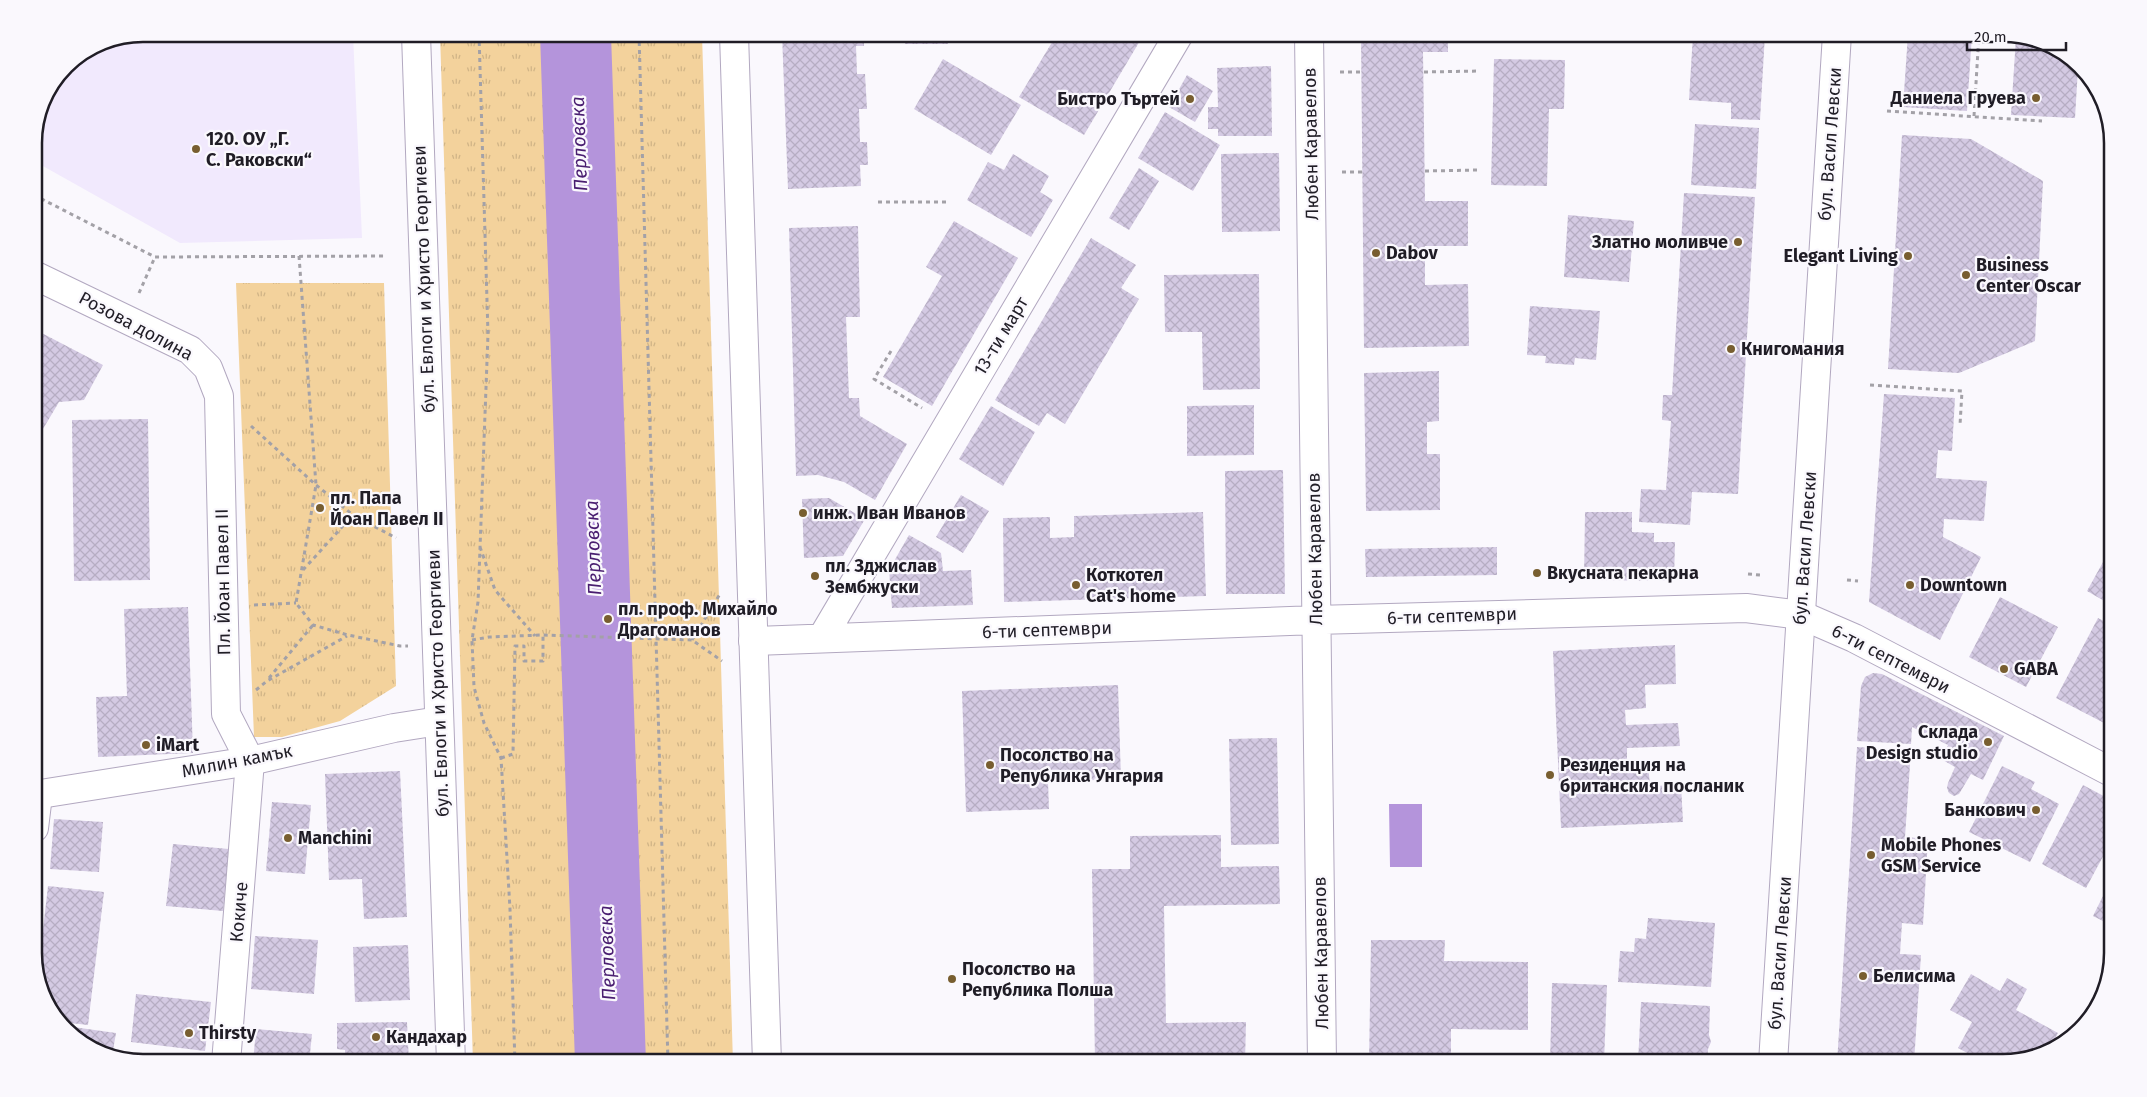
<svg xmlns="http://www.w3.org/2000/svg" width="2147" height="1097" font-family="'Fira Sans',sans-serif">
<style>
.built{fill:#f1e9fd}
.park{fill:url(#park-tufts)}
.water{fill:#b494db}
.building{fill:url(#building-cross-hatch)}
.lines{fill:none;stroke-linecap:round;stroke-linejoin:round}
.minor-casing{stroke:#b2a8c0;stroke-width:30}
.tertiary-casing{stroke:#b2a8c0;stroke-width:30}
.primary-casing{stroke:#b2a8c0;stroke-width:30}
.path{stroke:#a3a1a7;stroke-width:3;stroke-dasharray:4 4;stroke-linecap:butt}
.minor{stroke:#fff;stroke-width:28}
.tertiary{stroke:#fff;stroke-width:28}
.primary{stroke:#fff;stroke-width:28}
.poi-dot{fill:#785e30;stroke:#faf8fd;stroke-width:2}
.labels{text-anchor:middle;dominant-baseline:central;stroke-width:4.5;stroke-linejoin:round;paint-order:stroke}
.poi-label{font-size:18px;font-weight:bold;fill:#201d26;stroke:#faf8fd;text-anchor:start}
.street-label{font-size:18px;fill:#201d26;stroke:#faf8fd}
.water-label{font-size:19px;font-style:italic;fill:#491d70;stroke:#faf8fd}
.rim{fill:none;stroke:#201d26;stroke-width:2.5}
</style>
<defs>
<pattern id="park-tufts" width="24" height="20" patternUnits="userSpaceOnUse" patternTransform="scale(1.25)"><rect width="24" height="20" fill="#f3d29c"/><path d="M3 7l-1-3M5 7V3M7 7l1-3M15 17l-1-3M17 17v-4M19 17l1-3" fill="none" stroke="#d0b486"/></pattern>
<pattern id="building-cross-hatch" width="8" height="8" patternUnits="userSpaceOnUse" patternTransform="scale(1.25)"><rect width="8" height="8" fill="#d4cae3"/><path d="M0 0l8 8M0 8l8-8" fill="none" stroke="#b6adc3"/></pattern>
</defs>
<rect width="100%" height="100%" fill="#faf8fd"/>
<path class="built" d="M144,34H353L362,238L180,243L34,161V137L42,101L66,66L102,42Z"/>
<path class="park" d="M440,34H702L733,1063H473Z
M236,283H384L396,686L340,721L282,737H254Z"/>
<path class="water" d="M540,34H611L646,1063H575Z
M1389,804H1422V867H1390Z"/>
<path class="building" d="M782,34H864V46H856L857,74H865L867,109H859L860,142H867L868,165H860L861,186L788,189Z
M905,34H948V44H905Z
M1057,34H1144L1084,135L1019,97Z
M1361,34H1448V52H1423L1425,201H1468V246H1425V285L1468,284L1469,346L1364,348Z
M1693,34H1765L1760,120L1731,119V103L1689,100Z
M1908,34H1972L1967,111L1903,107Z
M2016,37L2052,45L2078,68L2075,118L2011,115Z
M943,59L1021,105L991,155L914,109Z
M1494,59L1565,60L1564,109H1549L1547,186L1491,185Z
M1271,66L1272,136H1218V129H1208V107H1218L1217,68Z
M1187,75L1213,91L1195,122L1169,107Z
M1165,112L1220,145L1193,191L1138,158Z
M1695,124L1759,128L1756,189L1691,185Z
M1902,135L1971,139L2043,181L2035,341L1959,373L1888,369Z
M1279,153L1280,231L1222,232L1221,154Z
M1013,154L1049,176L1040,192L1053,200L1031,237L967,200L988,162L1004,170Z
M1139,168L1159,181L1129,230L1109,218Z
M1684,193L1755,197L1738,494L1692,492L1690,525L1639,522L1641,489L1666,490L1671,421L1662,420L1663,395H1672Z
M1568,215L1634,221L1629,282L1564,277Z
M954,221L1018,258L932,406L883,377L942,276L926,267Z
M858,226L860,317H846L849,398H859L860,416L907,444L875,500L844,482L818,475L796,476L789,228Z
M1091,238L1136,265L1121,288L1139,299L1065,424L1047,413L1039,426L995,400Z
M1259,274L1260,389L1203,390L1202,332H1165L1164,275Z
M1530,306L1600,311L1596,360L1575,358L1574,365L1545,363L1546,356L1527,355Z
M34,329L103,365L84,400L59,402L40,434L34,433Z
M1439,371V421L1427,422V454H1440V510L1366,511L1364,373Z
M1884,394L1955,398L1952,451L1938,450L1936,478L1987,481L1984,521L1944,519L1943,537L1981,557L1940,640L1869,602Z
M1254,405V455L1187,456V406Z
M991,406L1035,432L1003,486L959,459Z
M148,419L150,580L74,581L72,420Z
M1283,470L1285,594H1226L1225,471Z
M961,495L989,511L963,553L936,537Z
M829,498L865,519L843,556L804,558L802,499Z
M1203,512L1206,596L1004,602L1003,518L1050,517V538L1074,537V516Z
M1585,512H1632V532L1654,533V542H1675L1674,581L1584,580Z
M909,535L941,553L943,571L971,570L973,605L892,608L889,570Z
M2113,544V606L2087,591Z
M1497,547V575L1366,577L1365,549Z
M2000,597L2058,627L2026,687L1969,657Z
M188,607L193,753L98,757L96,697L127,696L124,609Z
M34,615H40L37,771L34,770Z
M2098,618L2113,626V710L2106,724L2056,698Z
M1675,645L1676,684L1645,685L1646,708L1625,710L1626,725L1678,723L1680,746L1627,748V764L1648,763L1650,786L1681,785L1683,822L1561,828L1553,651Z
M1873,673L1882,674L2004,736L1983,780L1971,774L1959,794L1954,796L1949,793L1947,788L1948,783L1955,767L1941,759L1948,745L1912,727L1911,744L1857,741L1861,686L1865,677Z
M1118,685L1121,779L1048,782L1049,809L966,812L962,691Z
M1277,738L1279,844L1231,845L1229,739Z
M1857,747L1911,750L1905,837L1928,839L1923,925L1902,923L1900,954L1921,955L1914,1063H1837Z
M2002,766L2035,782L2031,789L2059,804L2030,862L1969,832Z
M400,771L407,917L364,919L362,879L329,880L325,774Z
M2083,785L2113,801V838L2086,888L2042,864Z
M272,802L311,805L305,874L266,871Z
M54,819L103,822L99,872L50,869Z
M1221,835V867L1279,866L1280,904L1164,906L1166,1023L1246,1022L1245,1063H1232L1231,1061L1095,1063L1092,869H1130V836Z
M173,844L229,849L223,911L166,906Z
M2113,876V926L2093,916Z
M48,886L104,892L88,1025L61,1022L52,1014L38,973Z
M1648,918L1715,923L1711,987L1618,982L1620,951L1634,952L1635,938L1646,939Z
M255,936L318,940L314,994L251,989Z
M1371,940H1445L1444,961L1528,962V1030L1451,1029V1063H1369Z
M408,945L410,1000L355,1002L353,947Z
M1971,974L2000,991L2007,978L2027,989L2016,1010L2058,1033L2049,1050L2004,1063H1986L1958,1048L1972,1022L1950,1010Z
M1552,983L1607,985L1604,1063H1550Z
M136,994L211,1002L205,1051L131,1042Z
M1641,1002L1710,1006L1709,1035L1711,1042L1708,1049L1707,1063H1638Z
M407,1022L409,1063H345V1050L337,1049V1023Z
M66,1026L116,1033L112,1056L95,1052Z
M256,1029L312,1034L309,1063H253Z
M125,1052L196,1061V1063H144L124,1059Z"/>
<g class="lines">
<defs>
<path id="minor" d="M1309,34L1322,1063
M34,275L190,350L208,368L219,396L226,714L250,761L226,1063
M822,638L1179,34
M753,641L1316,620L1746,608L1801,615L1854,638L2113,773
M34,828L38,795"/>
<path id="tertiary" d="M34,795L250,761L394,728L439,721"/>
<path id="primary" d="M416,34L451,1063
M734,34L767,1063
M1773,1063L1837,34"/>
</defs>
<use href="#minor" class="minor-casing"/>
<use href="#tertiary" class="tertiary-casing"/>
<use href="#primary" class="primary-casing"/>
<path class="path" d="M479,34L488,334L478,602L472,640L474,687L484,723L501,758L510,909L515,1063
M639,34L668,1063
M1340,72H1361
M1424,72L1479,71
M1887,111L2042,121
M1974,116L1979,34
M1425,171L1479,170
M1342,172H1362
M34,195L155,257L387,256
M878,202H948
M299,256L316,485L296,603L313,625L348,635L400,646H408
M139,293L155,257
M891,351L874,379L922,408
M1870,385L1962,391L1960,425
M251,426L316,485L353,515L396,538
M480,547L495,590L535,636
M303,570L353,515
M1748,574L1760,575
M1847,580L1858,581
M254,605L296,603
M472,640L489,637L543,635L692,640L722,661
M692,640L720,594
M269,678L313,625
M256,690L267,681L347,636
M501,758L513,754L515,646H524V661H543V635"/>
<use href="#minor" class="minor"/>
<use href="#tertiary" class="tertiary"/>
<use href="#primary" class="primary"/>
</g>
<g class="poi-dot">
<circle cx="2036" cy="98" r="5"/>
<circle cx="1190" cy="99" r="5"/>
<circle cx="196" cy="149" r="5"/>
<circle cx="1738" cy="242" r="5"/>
<circle cx="1376" cy="253" r="5"/>
<circle cx="1908" cy="256" r="5"/>
<circle cx="1966" cy="275" r="5"/>
<circle cx="1731" cy="349" r="5"/>
<circle cx="320" cy="508" r="5"/>
<circle cx="803" cy="513" r="5"/>
<circle cx="1537" cy="573" r="5"/>
<circle cx="815" cy="576" r="5"/>
<circle cx="1076" cy="585" r="5"/>
<circle cx="1910" cy="585" r="5"/>
<circle cx="608" cy="619" r="5"/>
<circle cx="2004" cy="669" r="5"/>
<circle cx="1988" cy="742" r="5"/>
<circle cx="146" cy="745" r="5"/>
<circle cx="990" cy="765" r="5"/>
<circle cx="1550" cy="775" r="5"/>
<circle cx="2036" cy="810" r="5"/>
<circle cx="288" cy="838" r="5"/>
<circle cx="1871" cy="855" r="5"/>
<circle cx="1863" cy="976" r="5"/>
<circle cx="952" cy="979" r="5"/>
<circle cx="189" cy="1033" r="5"/>
<circle cx="376" cy="1037" r="5"/>
</g>
<g class="labels">
<g class="poi-label">
<text x="2026" y="98" text-anchor="end">Даниела Груева</text>
<text x="1180" y="99" text-anchor="end">Бистро Търтей</text>
<text x="206" y="139">120. ОУ „Г.<tspan x="206" dy="21">С. Раковски“</tspan></text>
<text x="1728" y="242" text-anchor="end">Златно моливче</text>
<text x="1386" y="253">Dabov</text>
<text x="1898" y="256" text-anchor="end">Elegant Living</text>
<text x="1976" y="265">Business<tspan x="1976" dy="21">Center Oscar</tspan></text>
<text x="1741" y="349">Книгомания</text>
<text x="330" y="498">пл. Папа<tspan x="330" dy="21">Йоан Павел II</tspan></text>
<text x="813" y="513">инж. Иван Иванов</text>
<text x="825" y="566">пл. Зджислав<tspan x="825" dy="21">Зембжуски</tspan></text>
<text x="1547" y="573">Вкусната пекарна</text>
<text x="1086" y="575">Коткотел<tspan x="1086" dy="21">Cat's home</tspan></text>
<text x="1920" y="585">Downtown</text>
<text x="618" y="609">пл. проф. Михайло<tspan x="618" dy="21">Драгоманов</tspan></text>
<text x="2014" y="669">GABA</text>
<text x="1978" y="732" text-anchor="end">Склада<tspan x="1978" dy="21">Design studio</tspan></text>
<text x="156" y="745">iMart</text>
<text x="1000" y="755">Посолство на<tspan x="1000" dy="21">Република Унгария</tspan></text>
<text x="1560" y="765">Резиденция на<tspan x="1560" dy="21">британския посланик</tspan></text>
<text x="2026" y="810" text-anchor="end">Банкович</text>
<text x="298" y="838">Manchini</text>
<text x="1881" y="845">Mobile Phones<tspan x="1881" dy="21">GSM Service</tspan></text>
<text x="962" y="969">Посолство на<tspan x="962" dy="21">Република Полша</tspan></text>
<text x="1873" y="976">Белисима</text>
<text x="199" y="1033">Thirsty</text>
<text x="386" y="1037">Кандахар</text>
</g>
<g class="street-label">
<text transform="translate(1311 144) rotate(-91)">Любен Каравелов</text>
<text transform="translate(1830 144) rotate(-86)">бул. Васил Левски</text>
<text transform="translate(424 279) rotate(-92)">бул. Евлоги и Христо Георгиеви</text>
<text transform="translate(136 326) rotate(28)">Розова долина</text>
<text transform="translate(1001 336) rotate(-59)">13-ти март</text>
<text transform="translate(1805 548) rotate(-86)">бул. Васил Левски</text>
<text transform="translate(1315 549) rotate(-91)">Любен Каравелов</text>
<text transform="translate(223 582) rotate(-91)">Пл. Йоан Павел II</text>
<text transform="translate(1452 616) rotate(-2)">6-ти септември</text>
<text transform="translate(1047 630) rotate(-2)">6-ти септември</text>
<text transform="translate(1891 659) rotate(27)">6-ти септември</text>
<text transform="translate(438 683) rotate(-92)">бул. Евлоги и Христо Георгиеви</text>
<text transform="translate(237 761) rotate(-11)">Милин камък</text>
<text transform="translate(239 912) rotate(-85)">Кокиче</text>
<text transform="translate(1321 953) rotate(-91)">Любен Каравелов</text>
<text transform="translate(1780 953) rotate(-86)">бул. Васил Левски</text>
</g>
<g class="water-label">
<text transform="translate(579 144) rotate(-92)">Перловска</text>
<text transform="translate(593 548) rotate(-92)">Перловска</text>
<text transform="translate(607 953) rotate(-92)">Перловска</text>
</g>
</g>
<path d="M0 0H2147V1097H0ZM143 42H2003A101 101 0 0 1 2104 143V953A101 101 0 0 1 2003 1054H143A101 101 0 0 1 42 953V143A101 101 0 0 1 143 42Z" fill="#faf8fd" fill-rule="evenodd"/>
<path class="rim" d="M143 42H2003A101 101 0 0 1 2104 143V953A101 101 0 0 1 2003 1054H143A101 101 0 0 1 42 953V143A101 101 0 0 1 143 42Z"/>
<path d="M1967 42v8h99v-8" fill="none" stroke="#201d26" stroke-width="2.5"/>
<text x="1974" y="42" font-size="15" fill="#201d26" stroke="#faf8fd" stroke-width="4" paint-order="stroke">20 m</text>
</svg>
